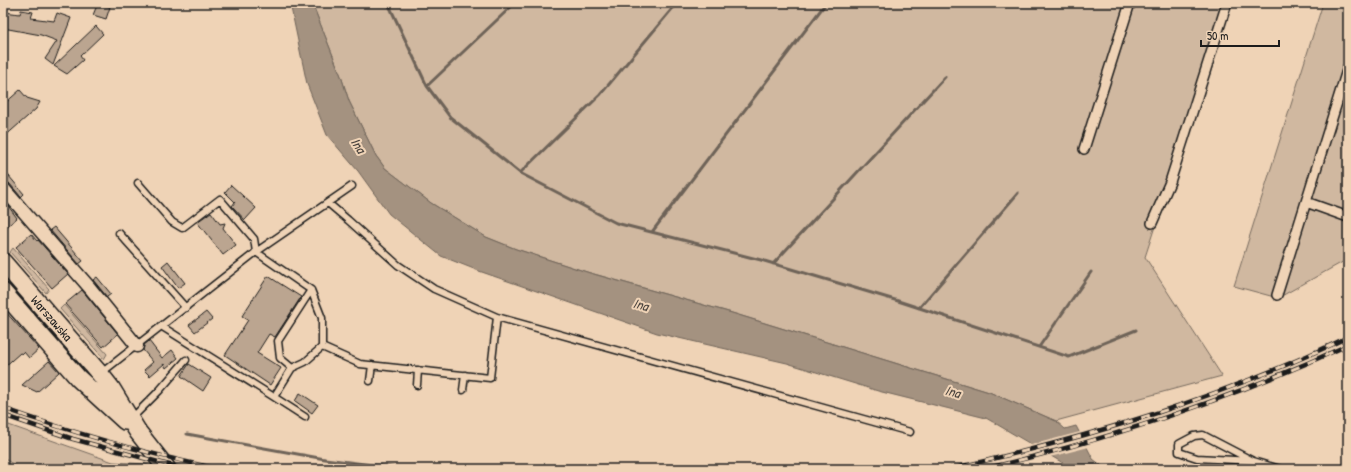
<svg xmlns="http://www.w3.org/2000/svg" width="1351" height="472" font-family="'Patrick Hand',sans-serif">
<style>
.green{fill:#d0b8a0;stroke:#766a5e}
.water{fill:#a49280;stroke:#6e6358}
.pier{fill:#efd3b6}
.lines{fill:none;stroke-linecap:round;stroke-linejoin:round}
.stream{stroke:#6e6358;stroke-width:3}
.building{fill:#bba590;stroke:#1c1c1c}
.service-casing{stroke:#1c1c1c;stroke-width:9}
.pedestrian-casing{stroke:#1c1c1c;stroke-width:12}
.minor-casing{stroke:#1c1c1c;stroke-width:15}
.secondary-casing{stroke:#1c1c1c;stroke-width:20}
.service{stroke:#efd3b6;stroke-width:6}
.pedestrian{stroke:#efd3b6;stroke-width:9}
.minor{stroke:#efd3b6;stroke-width:12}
.secondary{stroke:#efd3b6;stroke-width:17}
.rail-casing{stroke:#1c1c1c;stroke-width:4.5}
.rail{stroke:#efd3b6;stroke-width:3;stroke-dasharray:9;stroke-linecap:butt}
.labels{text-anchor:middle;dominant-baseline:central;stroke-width:4;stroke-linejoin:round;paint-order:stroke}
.street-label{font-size:13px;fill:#1c1c1c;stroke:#efd3b6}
.water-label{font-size:14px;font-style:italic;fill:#4c453f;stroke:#efd3b6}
</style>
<rect width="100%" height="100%" fill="#efd3b6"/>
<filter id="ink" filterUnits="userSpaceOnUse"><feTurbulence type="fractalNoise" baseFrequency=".025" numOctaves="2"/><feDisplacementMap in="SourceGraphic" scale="8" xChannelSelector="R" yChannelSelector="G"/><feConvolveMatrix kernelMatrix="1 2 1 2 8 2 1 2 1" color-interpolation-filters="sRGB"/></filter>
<g filter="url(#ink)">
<path class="green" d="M312,3H1228L1145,257L1222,376L1056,421L989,392L732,313L587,272L516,249L486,237L431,203L385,168L376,156L349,101L341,76Z
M1323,3L1348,4V259L1278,298L1234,286Z
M13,248L49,289L46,293L10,252Z
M31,303L88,373L86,375L27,309Z
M64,305L107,354L104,359L60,309Z
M3,423L113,462L145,464L161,469H21L3,458Z"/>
<path class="water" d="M290,3H312L341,76L349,101L376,156L385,168L431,203L486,237L516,249L590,273L732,313L989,392L1056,421L1065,429L1076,426L1093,459L1106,469H1065L1063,463L986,418L878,391L787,363L657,333L479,271L441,256L389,214L358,171L327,135L307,84Z"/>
<path class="pier" d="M1080,432L1089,447L1050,457L1031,445Z"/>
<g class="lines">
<path class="stream" d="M388,3L427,86L450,117L520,173L616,223L761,260L895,300L1069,357L1136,330
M427,86L515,3
M520,173L600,95L677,3
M652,232L826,3
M773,264L945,77
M919,308L1018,193
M1039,347L1091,272
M187,434L325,459L404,469"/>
</g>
<path class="building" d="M98,3L110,7L106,19L93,15Z
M21,10L33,12L31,18L54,21L57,13L71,18L53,65L45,59L57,41L41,35L3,28L4,12L20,14Z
M96,26L103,34L80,56L83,60L67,74L54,66Z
M20,90L27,98L40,102L36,109L3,138V105Z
M3,169L24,194L21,197L9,183L3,181Z
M231,185L256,208L245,220L232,206L235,202L225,192Z
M3,199L17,218L3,230Z
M211,212L220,224L225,223L223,228L236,245L223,255L197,222Z
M54,227L83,261L79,264L50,230Z
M31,234L37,241L38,240L68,274L52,288L16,247Z
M168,261L185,283L178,288L162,266Z
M268,276L301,297L275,337L269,334L257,353L281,368L270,385L225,355L248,320L242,316Z
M97,277L111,294L107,297L93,280Z
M82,290L118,334L103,347L65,304Z
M3,309L39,349L29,358L24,352L22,354L20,353L3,368Z
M206,312L212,319L195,332L189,325Z
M149,341L162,358L172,350L178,358L166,368L164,364L150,376L144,370L153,362L143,350L144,345Z
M49,361L59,372L37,392L22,385Z
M189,364L211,378L203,391L181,376Z
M300,393L318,405L312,413L295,401Z"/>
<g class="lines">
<defs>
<path id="service" d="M138,183L172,222L182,228L220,199L254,239L256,252L311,290L322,318V347L305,362L292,368L274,397L161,326
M119,233L186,308
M497,317L910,432
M322,347L360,364L490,378L497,317L434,289L398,265L348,220L328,203
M292,368L280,358L278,341L311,290
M100,374L256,252L352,186
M370,381L372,365
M417,385L418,370
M463,390L465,375
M274,397L305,417
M131,419L159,391L186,360
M1253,461L1197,458L1179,452V444L1194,436L1203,435L1253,461L1280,469"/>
<path id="pedestrian" d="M1084,149L1130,3
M1306,202L1348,217
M1152,223L1170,182L1227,3
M1277,295L1348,67"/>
<path id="minor" d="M3,188L90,288L137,346"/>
<path id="secondary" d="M3,262L100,374L111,388L138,432L167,469
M3,292L78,378L125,421"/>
</defs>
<use href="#service" class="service-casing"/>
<use href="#pedestrian" class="pedestrian-casing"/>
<use href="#minor" class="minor-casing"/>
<use href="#secondary" class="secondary-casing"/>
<use href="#service" class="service"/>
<use href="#pedestrian" class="pedestrian"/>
<use href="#minor" class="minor"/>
<use href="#secondary" class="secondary"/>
<defs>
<path id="rail" d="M3,408C73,433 145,453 218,469
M3,415L73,439L184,469
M3,466L8,469
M950,469C1087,438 1221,398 1348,337
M983,469C1108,440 1231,399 1348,345"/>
</defs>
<use href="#rail" class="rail-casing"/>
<use href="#rail" class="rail"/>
</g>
</g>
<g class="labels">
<g class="street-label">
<text transform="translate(52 318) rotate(49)">Warszawska</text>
</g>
<g class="water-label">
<text transform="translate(359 145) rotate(57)">Ina</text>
<text transform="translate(641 304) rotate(16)">Ina</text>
<text transform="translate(953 391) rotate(16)">Ina</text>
</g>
</g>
<rect width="1351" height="472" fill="none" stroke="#efd3b6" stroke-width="16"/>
<rect x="8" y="8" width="1335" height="456" fill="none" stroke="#1c1c1c" stroke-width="1.5" filter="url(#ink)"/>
<path d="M1201 40v6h78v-6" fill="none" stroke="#1c1c1c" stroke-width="2"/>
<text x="1207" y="40" font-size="12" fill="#1c1c1c" stroke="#efd3b6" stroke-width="3" paint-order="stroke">50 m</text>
</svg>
